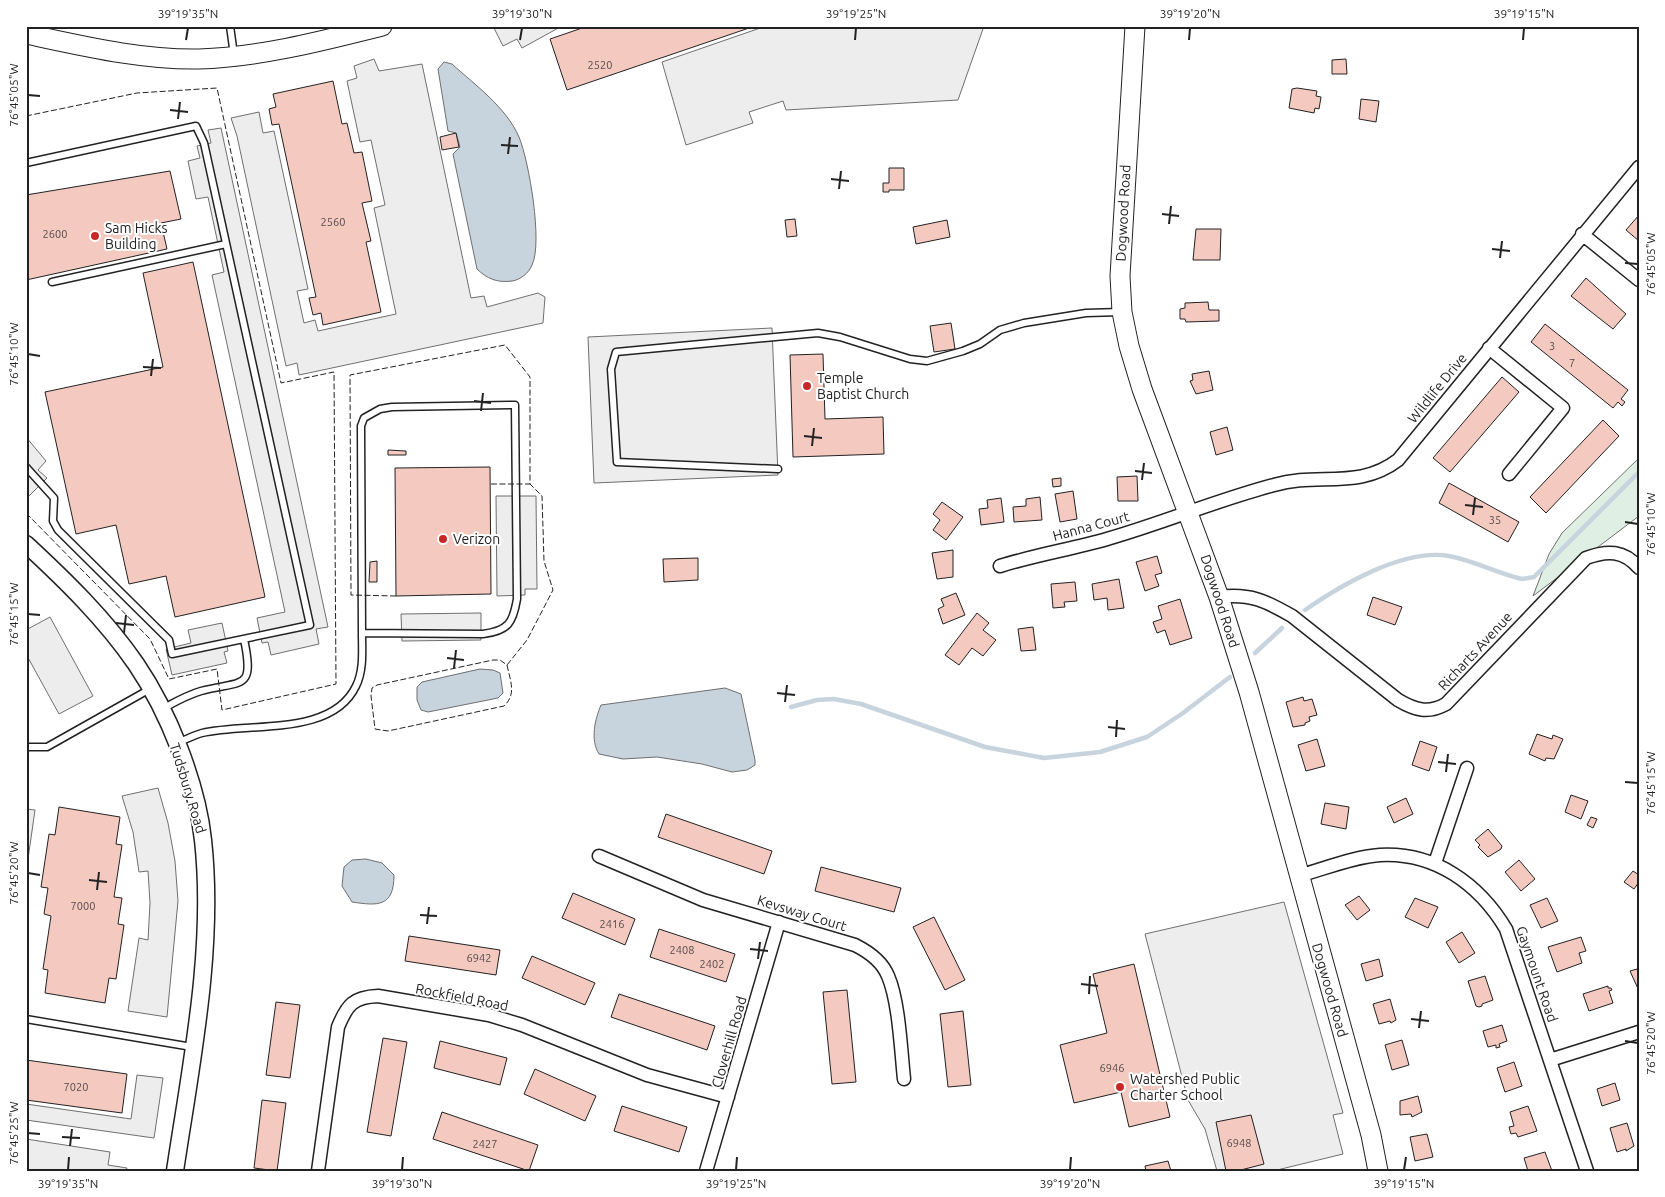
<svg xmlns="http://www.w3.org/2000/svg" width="1665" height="1197" font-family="Ubuntu,sans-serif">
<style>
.green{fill:#e0efe3;stroke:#6f6f6f}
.parking{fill:#ededed;stroke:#6f6f6f}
.water{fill:#c7d3dd;stroke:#6f6f6f}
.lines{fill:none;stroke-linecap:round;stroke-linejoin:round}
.stream{stroke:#c7d3dd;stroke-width:4.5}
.building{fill:#f3c9c0;stroke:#222}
.service-casing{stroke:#222;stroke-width:9}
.minor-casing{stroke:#222;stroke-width:15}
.tertiary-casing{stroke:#222;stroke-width:19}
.secondary-casing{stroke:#222;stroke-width:21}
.service{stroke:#fff;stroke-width:6}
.minor{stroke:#fff;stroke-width:12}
.tertiary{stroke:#fff;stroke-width:16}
.secondary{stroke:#fff;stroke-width:19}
.fence{stroke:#222;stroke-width:1;stroke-dasharray:6 2.5;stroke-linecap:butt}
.ticks{fill:none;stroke:#222;stroke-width:2}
.poi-dot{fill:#c62828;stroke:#fff;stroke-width:2}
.labels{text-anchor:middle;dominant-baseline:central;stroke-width:4;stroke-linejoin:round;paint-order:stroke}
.number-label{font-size:11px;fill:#564c4a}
.street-label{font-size:14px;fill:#222;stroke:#fff}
.poi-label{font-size:14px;fill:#222;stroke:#fff;text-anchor:start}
.neatline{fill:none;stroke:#222;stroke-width:2}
.ticks-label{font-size:12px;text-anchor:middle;fill:#222}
</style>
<rect width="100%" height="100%" fill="#fff"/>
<path class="green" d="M1639,458V516L1533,596L1549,554L1562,533Z"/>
<path class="parking" d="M493,26H562L522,48L517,39L503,46Z
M766,26H984L958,100L786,110L783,101L749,112L753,123L686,145L662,62Z
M374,59L379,71L422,64L471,298L484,296L487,307L538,293L545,297L543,323L299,375L297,363L286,366L237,136L231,118L259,112L263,133L274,131L308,289L297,291L304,323L315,320L318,331L396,314L374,208L385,205L371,140L360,142L347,81L357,78L354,66Z
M221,128L328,627L316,629L319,644L271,655L268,642L262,643L257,618L285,612L212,275L224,272L208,197L196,199L188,161L200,158L197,146L211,143L208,130Z
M772,328L778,475L594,483L588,337Z
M26,437L46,461L38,470L47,478L28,497Z
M496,496H536L537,589H525V595L497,596Z
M481,613V640L402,641L401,614Z
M50,617L93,696L59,714L26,654V630Z
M222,623L228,651L224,652L227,663L172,675L166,649L191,643L188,630Z
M158,788L168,823L175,861L178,901L167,1017L128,1011L139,938L148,940L150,903L148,871L139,872L133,832L122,796Z
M26,809L35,810L26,873Z
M1284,902L1343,1113L1333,1115L1343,1154L1273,1171H1217L1205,1129L1188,1100L1145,934Z
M137,1075L163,1078L154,1138L26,1120V1104L131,1119Z
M26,1139L110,1152L108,1165L127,1168L126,1171H26Z"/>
<path class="water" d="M444,62L452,64C475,85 506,107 519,137C529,161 543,243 532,265C529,273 520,280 512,281C498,283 487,279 477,269L453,154L460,147L456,133L448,131L438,69Z
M480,669L493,670L500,673L503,693L498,698L428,712L421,710L417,700V687L422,682Z
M725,688L741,694L755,760V765L747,770L732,772L702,764L657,757L623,759L599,754C590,740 595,719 601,705Z
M366,859L382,863L394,875C394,907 378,906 352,902L342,886L344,867L352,860Z"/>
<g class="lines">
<path class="stream" d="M1305,610C1341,585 1404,548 1449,556C1475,561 1497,573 1522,579L1534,577L1639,472
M1255,653L1282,628
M791,707L817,700L834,699L861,704L985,747L1044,758L1100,752L1147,737L1183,713L1230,677"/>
</g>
<path class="building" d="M588,26H755L567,90L550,39Z
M1346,59L1347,74H1332V60Z
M333,81L342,124L347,123L354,153L362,152L372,201L362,203L371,241L366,242L381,312L323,325L321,313L313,315L309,298L316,297L279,124L272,125L269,109L276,107L273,94Z
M1297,88L1317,91L1316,96L1321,97L1319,109L1315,108L1314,113L1289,108L1292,89Z
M1361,99L1379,101L1376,122L1359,119Z
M456,133L459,147L442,150L440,137Z
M889,168H904V190H889V192H883V183H889Z
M170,171L181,219L161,223L167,249L26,280V195Z
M1639,215V241L1626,230Z
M795,219L797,236L787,237L785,220Z
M947,220L950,237L916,244L913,227Z
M1196,229H1221L1220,260H1193Z
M193,262L265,597L175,617L166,576L129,584L116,525L76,534L45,392L163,367L143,273Z
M1586,278L1626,314L1613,329L1571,296Z
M1208,302L1209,310H1219V321L1186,322L1185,319H1180V309L1185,308V303Z
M951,323L955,349L934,352L930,326Z
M1545,324L1628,390L1621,399L1625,402L1622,406L1618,402L1613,408L1531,342Z
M823,354L825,419L883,417L884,454L793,457L790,355Z
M1209,371L1213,390L1196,394L1190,381L1193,380L1192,374Z
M1502,377L1519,392L1450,472L1433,458Z
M1603,420L1619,436L1546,513L1530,497Z
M1227,427L1233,450L1216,455L1210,432Z
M388,450L406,451V455H388Z
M490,467L491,594L396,596L395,468Z
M1137,476L1138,501H1118L1117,477Z
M1061,478V486L1053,487L1052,479Z
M1449,483L1519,522L1508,542L1439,503Z
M1073,491L1077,519L1060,522L1055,494Z
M1040,497L1042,520L1014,522L1013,507L1026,506V499Z
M1001,498L1004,522L981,525L979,509L988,508L987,500Z
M942,502L963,517L946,540L933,530L940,520L933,514Z
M953,550V577L937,579L932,553Z
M1157,556L1162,573L1155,575L1159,586L1145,591L1136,562Z
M698,558V580L664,582L663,559Z
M377,561V582H369L370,562Z
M1119,579L1124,608L1108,610L1107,598L1094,600L1092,584Z
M1075,582L1077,601L1064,602L1065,607L1053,608L1051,584Z
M956,593L965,615L943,624L938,609L944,606L941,599Z
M1373,597L1402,607L1395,625L1367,615Z
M1180,599L1192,638L1170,645L1165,630L1157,633L1153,622L1162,619L1158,606Z
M977,613L989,623L983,630L996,640L983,656L972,648L959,665L945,655Z
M1033,627L1036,650L1021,651L1018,629Z
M1303,697L1304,701L1312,699L1317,715L1309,717L1310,721L1305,723V725L1293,727L1286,702Z
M1537,734L1552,739L1553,735L1563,739L1554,759L1546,758L1545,761L1529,754Z
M1317,739L1325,766L1306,771L1298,745Z
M1420,741L1437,747L1429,771L1412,765Z
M1571,795L1588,801L1581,819L1565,812Z
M1406,798L1413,814L1394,823L1387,807Z
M1325,803L1349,807L1346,829L1321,824Z
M59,807L120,817L116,844L122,845L114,897L122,898L118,924L124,925L116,979L109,978L105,1003L45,993L48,970L43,969L51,916L44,914L48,888L41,887L49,834L55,835Z
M666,814L772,851L764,874L658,837Z
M1591,817L1597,819L1593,828L1587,825Z
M1488,829L1502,846L1501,849L1488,857L1478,847L1480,845L1475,840Z
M1519,860L1535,879L1521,891L1505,872Z
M821,867L901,888L894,912L815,891Z
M1633,871L1639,875V882L1634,889L1624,882Z
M573,893L635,919L625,945L562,918Z
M1359,896L1370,910L1357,920L1345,905Z
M1415,898L1438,907L1428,928L1405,917Z
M1547,898L1558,921L1541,928L1530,905Z
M934,917L965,980L945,990L913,927Z
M659,929L735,954L726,982L650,957Z
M1462,932L1475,953L1459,963L1446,942Z
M409,936L500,950L496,975L405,961Z
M1581,937L1586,951L1579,953L1582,963L1557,972L1548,947Z
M532,956L595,983L585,1005L522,978Z
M1379,959L1383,976L1366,981L1361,964Z
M1134,964L1170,1117L1129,1127L1121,1092L1074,1103L1060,1045L1107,1033L1093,974Z
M1637,969L1639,975V991L1630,971Z
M1485,976L1493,1000L1482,1004V1006L1479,1007L1476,1006L1468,981Z
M1608,986V988H1611L1612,990L1609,991L1613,1003L1589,1011L1583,994Z
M847,990L856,1082L832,1084L823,992Z
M619,994L715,1026L707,1050L611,1017Z
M1390,999L1396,1020L1391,1023L1390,1021L1379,1024L1373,1004Z
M276,1002L300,1005L290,1078L266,1075Z
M963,1011L971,1085L948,1087L940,1014Z
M1502,1025L1507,1041L1499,1044L1500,1047L1496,1048V1045L1488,1047L1483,1031Z
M383,1038L407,1042L391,1136L367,1132Z
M1402,1040L1409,1065L1392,1070L1385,1045Z
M440,1041L507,1058L500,1085L434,1068Z
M26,1060L127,1074L122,1113L26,1100Z
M1514,1062L1522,1086L1505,1092L1497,1068Z
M535,1069L596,1096L585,1121L524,1094Z
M1615,1083L1620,1100L1602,1106L1597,1089Z
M1418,1096L1422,1112L1412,1117L1411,1114L1400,1115V1101Z
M262,1100L286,1103L277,1171L254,1168Z
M622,1106L687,1127L679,1152L614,1131Z
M1528,1106L1537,1131L1518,1137L1516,1133L1511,1134L1509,1127L1514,1126L1510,1112Z
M442,1112L538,1145L529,1171L433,1139Z
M1251,1115L1264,1164L1237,1171H1226L1216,1122Z
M1627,1123L1634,1146L1626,1151V1149L1617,1152L1610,1128Z
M1427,1134L1433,1157L1415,1161L1410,1137Z
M1545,1152L1552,1171H1528L1524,1158Z
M1168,1161L1171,1171H1146L1145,1166Z"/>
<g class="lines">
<defs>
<path id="service" d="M230,26L234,55
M26,163L196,126L204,143L310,625L172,654L169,640L58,530L53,521L54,498L26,467
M52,282L226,244
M778,469L617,462L611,369L616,352L818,333L840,337L910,359L927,361L963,351L980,344L1000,330L1024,323L1086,313L1121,312
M162,709C175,702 187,695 201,691C242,680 255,692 244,639
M177,743C185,740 194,735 202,733C249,722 332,737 356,686C364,670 362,650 362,633L483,634C508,631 513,623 517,599L515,405L392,407L380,409L364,418L361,426L362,633
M26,747H47L150,689
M26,1019L192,1047"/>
<path id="minor" d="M1582,234L1639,280
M1489,348L1563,408L1509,474
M1000,566C1035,555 1072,549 1107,539C1163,523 1217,500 1274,485C1318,472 1359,490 1398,460L1639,167
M1219,597C1250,593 1266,601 1292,616L1398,700C1415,710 1428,714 1446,704L1586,558C1607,550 1624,550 1639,568
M599,856L703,900L855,945C869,952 882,961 888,976C899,1001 901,1051 904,1079
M1435,863L1467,768
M1298,876C1324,869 1353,857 1380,855C1435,852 1479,884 1506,929L1587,1171
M1550,1060L1639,1032
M318,1171L338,1027C347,1005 353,997 378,996L489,1015L522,1025L647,1075L728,1097
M706,1171L779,922"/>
<path id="tertiary" d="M26,544C66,581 105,619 136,664C168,711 197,783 203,840C215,948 191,1064 175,1171"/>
<path id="secondary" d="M1135,26L1120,276L1122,312L1129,346L1142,389L1219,597L1249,692L1371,1135L1378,1171
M26,34C83,46 141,60 199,59C261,57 322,41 382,26"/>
</defs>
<use href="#service" class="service-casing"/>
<use href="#minor" class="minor-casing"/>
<use href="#tertiary" class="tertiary-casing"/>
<use href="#secondary" class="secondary-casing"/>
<use href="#service" class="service"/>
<use href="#minor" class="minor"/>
<use href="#tertiary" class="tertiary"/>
<use href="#secondary" class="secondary"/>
<path class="fence" d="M26,116L137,93L217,88L281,383L334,372L336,684L222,710L217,669L169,679L150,639L26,513
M396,596L351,595L350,375L505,345L530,377V484H490
M507,665C510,680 517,694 504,706L388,731L375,729L371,696L372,688L377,685L493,660H500L507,665L527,640L553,590L544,561L542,496L530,484"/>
</g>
<path class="ticks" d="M186,40L188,28M520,40L522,28M855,40L856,28M1189,40L1190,28M1523,40L1524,28M28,95L40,96M170,110L188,112M178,119L180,102M501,145L518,146M508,154L510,137M831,179L849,181M839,189L841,171M1162,214L1179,216M1169,224L1171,206M1492,249L1510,251M1500,258L1502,241M1625,263L1638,264M28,354L40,356M143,367L161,368M151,376L153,359M474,401L491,403M481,411L483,393M804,436L822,438M812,446L814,428M1135,471L1152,473M1142,480L1144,463M1465,505L1483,507M1473,515L1475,498M1625,522L1638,524M28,614L40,615M116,623L134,625M124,633L126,615M447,658L464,660M454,668L456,650M777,693L795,695M785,702L787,685M1108,727L1125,729M1116,737L1117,720M1438,762L1456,764M1446,772L1448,754M1625,782L1638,783M28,873L40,875M89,880L107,882M97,890L99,872M420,915L437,916M427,924L429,907M750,949L768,951M758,959L760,942M1081,984L1098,986M1089,994L1090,976M1411,1019L1429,1021M1419,1028L1421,1011M1625,1041L1638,1043M28,1133L40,1134M62,1137L80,1138M70,1146L72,1129M68,1170L69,1157M402,1170L403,1157M736,1170L737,1157M1070,1170L1071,1157M1404,1170L1406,1157"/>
<g class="poi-dot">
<circle cx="95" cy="236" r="5"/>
<circle cx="807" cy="386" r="5"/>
<circle cx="443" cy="539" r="5"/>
<circle cx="1120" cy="1087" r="5"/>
</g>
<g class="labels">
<g class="number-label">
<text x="600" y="65">2520</text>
<text x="333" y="222">2560</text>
<text x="55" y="234">2600</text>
<text x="1552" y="346">3</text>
<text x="1572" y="363">7</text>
<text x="1495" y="520">35</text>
<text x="83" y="906">7000</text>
<text x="612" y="924">2416</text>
<text x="682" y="950">2408</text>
<text x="479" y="958">6942</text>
<text x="712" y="964">2402</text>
<text x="1112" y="1068">6946</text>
<text x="76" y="1087">7020</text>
<text x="1239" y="1143">6948</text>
<text x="485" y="1144">2427</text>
</g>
<g class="street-label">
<text transform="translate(1123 213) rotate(-87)">Dogwood Road</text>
<text transform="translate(1437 388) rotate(-51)">Wildlife Drive</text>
<text transform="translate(1091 526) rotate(-15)">Hanna Court</text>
<text transform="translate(1220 601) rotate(72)">Dogwood Road</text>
<text transform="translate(1475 651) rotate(-47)">Richarts Avenue</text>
<text transform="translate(188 788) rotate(73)">Tudsbury Road</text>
<text transform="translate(802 913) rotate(17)">Kevsway Court</text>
<text transform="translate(1537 974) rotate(71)">Gaymount Road</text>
<text transform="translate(1330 990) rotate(74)">Dogwood Road</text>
<text transform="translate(462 997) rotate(11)">Rockfield Road</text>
<text transform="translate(729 1042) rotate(-74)">Cloverhill Road</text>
</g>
<g class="poi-label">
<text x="105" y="228">Sam Hicks<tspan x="105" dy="16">Building</tspan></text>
<text x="817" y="378">Temple<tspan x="817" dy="16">Baptist Church</tspan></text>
<text x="453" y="539">Verizon</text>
<text x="1130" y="1079">Watershed Public<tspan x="1130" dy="16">Charter School</tspan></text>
</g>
</g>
<rect width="1665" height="1197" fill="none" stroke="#ffffff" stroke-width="55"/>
<rect x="28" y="28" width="1610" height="1142" class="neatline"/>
<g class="ticks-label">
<text x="188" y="18">39°19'35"N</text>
<text x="522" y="18">39°19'30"N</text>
<text x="856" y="18">39°19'25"N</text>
<text x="1190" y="18">39°19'20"N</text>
<text x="1524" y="18">39°19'15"N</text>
<text transform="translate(14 95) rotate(-90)" y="4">76°45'05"W</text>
<text transform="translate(1651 264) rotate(-90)" y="4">76°45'05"W</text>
<text transform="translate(14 354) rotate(-90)" y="4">76°45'10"W</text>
<text transform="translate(1651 524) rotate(-90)" y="4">76°45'10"W</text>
<text transform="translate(14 614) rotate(-90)" y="4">76°45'15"W</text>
<text transform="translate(1651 783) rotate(-90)" y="4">76°45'15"W</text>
<text transform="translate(14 873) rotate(-90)" y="4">76°45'20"W</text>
<text transform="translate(1651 1043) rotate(-90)" y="4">76°45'20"W</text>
<text transform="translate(14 1133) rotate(-90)" y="4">76°45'25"W</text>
<text x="68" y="1188">39°19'35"N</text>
<text x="402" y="1188">39°19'30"N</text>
<text x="736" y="1188">39°19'25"N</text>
<text x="1070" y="1188">39°19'20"N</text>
<text x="1404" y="1188">39°19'15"N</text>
</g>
</svg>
